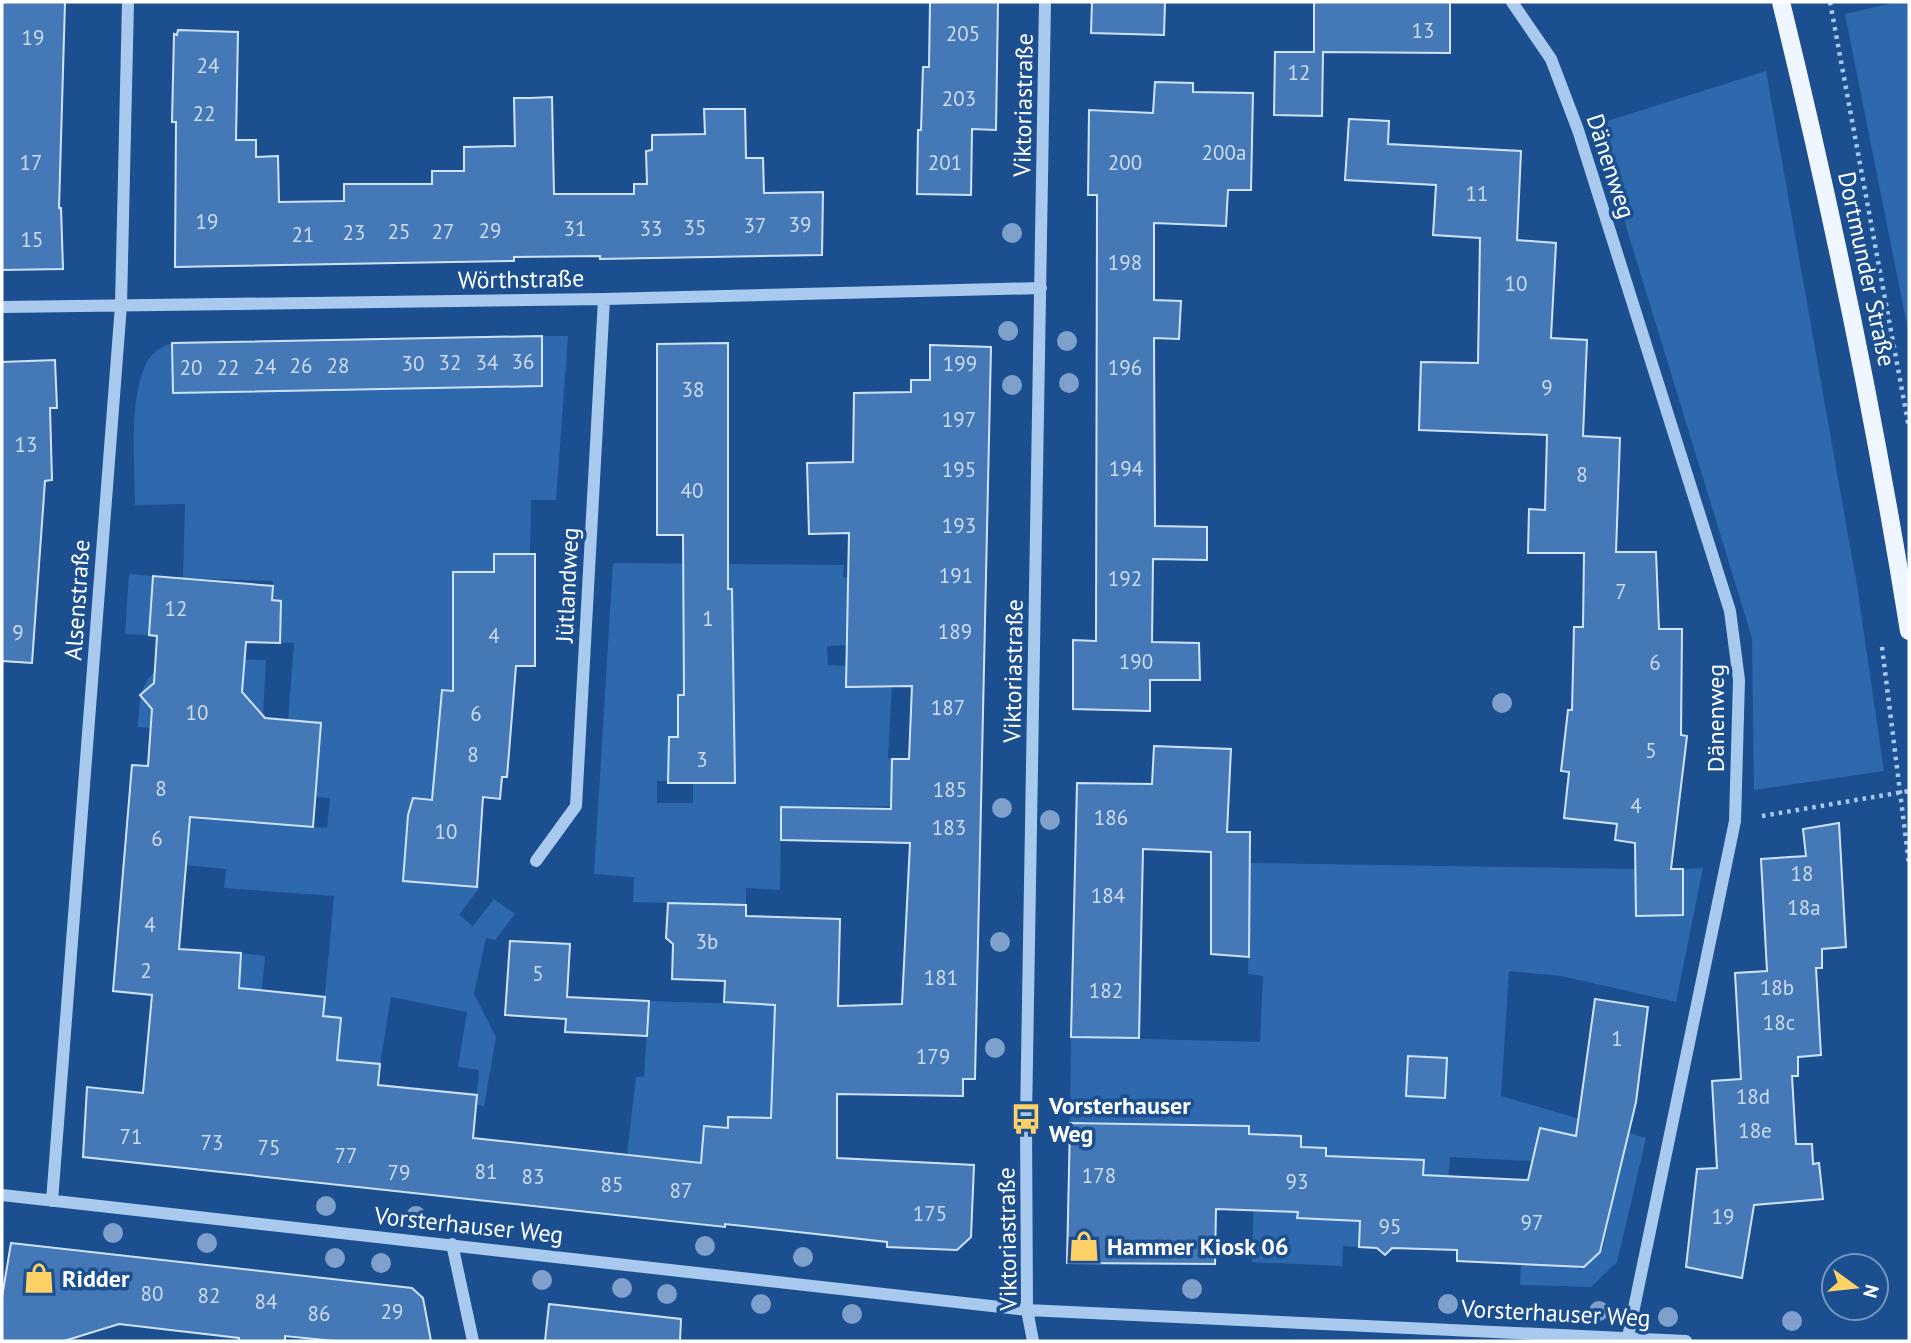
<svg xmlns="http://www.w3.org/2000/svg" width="1911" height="1343" font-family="'PT Sans',sans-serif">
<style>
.green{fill:#2e69ad;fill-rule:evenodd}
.building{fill:#4478b7;stroke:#cfe3fa;stroke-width:2}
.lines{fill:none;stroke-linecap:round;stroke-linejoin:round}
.path{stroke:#a9c9ee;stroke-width:4.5;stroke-dasharray:3.5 5;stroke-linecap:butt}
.minor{stroke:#a9c9ee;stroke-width:12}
.major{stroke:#f0f6ff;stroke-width:18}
.tree{fill:#7ea0ca}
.labels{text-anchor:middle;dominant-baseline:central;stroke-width:7;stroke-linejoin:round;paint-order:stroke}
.number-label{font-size:21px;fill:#d0dded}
.street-label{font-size:24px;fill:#fff;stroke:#1b4f8f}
.poi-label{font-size:24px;font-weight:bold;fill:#fff;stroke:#1b4f8f;text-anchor:start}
</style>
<rect width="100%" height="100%" fill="#1b4f8f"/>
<path class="green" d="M1897,2H1909V335L1845,14Z
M1766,71L1857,586L1884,771L1754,790L1752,638L1595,125Z
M542,336H568L556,500H531L530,554H494V572L453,573L459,802L413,798L404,881L480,887L459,915L473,926L494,899L515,914L495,940L486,938L474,994L496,1037L484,1106L476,1105L479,1070L458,1067L467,1012L391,997L380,1064L356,1062L336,1071L341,1018L323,1016L334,896L224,888L226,869L185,865L190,817L327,828L330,798L315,797L321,723L289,720L239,735L249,701L242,692L243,685L151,686L144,691L143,698L153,705L151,728L138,727C140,703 138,683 160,668L214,659L266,660L263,717L288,720L294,643H280L281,601L272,600L273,581L183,578L185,504L135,505C135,464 128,399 147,362C152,352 162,347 172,343L173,393L542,386Z
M613,563L844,565L843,577L849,578L848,645L827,646L828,665L846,666V687H862V666H893L888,758L892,759V777L905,806L781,807L780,890L746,888V905L633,902L634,877L594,874ZM679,695H735V783H693V803H657V781H668L669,738L678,737Z
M129,574L153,576L149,635L125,634Z
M1249,863L1635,869L1636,916L1683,915V869L1703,868L1676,1002L1561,976L1509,971L1501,1096L1646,1138L1617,1262L1591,1287L1520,1285L1521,1263L1576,1266L1580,1270L1603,1249L1623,1146L1541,1128L1532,1161L1450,1157L1443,1249H1420L1424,1160L1363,1158L1359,1247L1343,1246L1342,1266L1252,1262L1255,1165L1248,1164L1249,1126L1070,1122L1071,1037L1260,1042L1263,976L1248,974Z
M241,953L265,956L259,1022L153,995L239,987Z
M649,1001L775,1005L771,1118H728V1128L704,1126L702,1144L713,1157L708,1163L627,1154L636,1077H644Z"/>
<path class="building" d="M2,2H65L59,208H61L63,269L2,270Z
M930,2H998L996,130L972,129L971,195L917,194L918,130H921L923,67H929Z
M1092,2H1165L1164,35L1091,33Z
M1314,2H1450V53L1323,52L1322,116L1274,115L1275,52H1314Z
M178,30L238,32L236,140H256V157L278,156L279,202L344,201V184H432V171H464V147L515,146L514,98H530L552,97L554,194H634V184H647L646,151L652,150V135L705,134L704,109H745L746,158H763L764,193L823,192L822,255L600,259V256L514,257V261L175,267L176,122H172L174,34L177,35Z
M1155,82L1193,83V92L1253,93L1251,190H1228L1226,226L1154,223V300L1181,301L1179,339L1154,338L1155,526L1207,527V560L1153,559L1152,642L1199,643L1200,680H1150V711L1073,709V640L1096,641L1097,195H1088L1089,110L1153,113Z
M1349,119L1389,121L1388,144L1521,151L1517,240L1556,243L1551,338L1587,340L1583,436L1620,438L1616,552H1656L1659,629H1682L1681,735L1687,736L1671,869H1683V915L1636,916L1635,843L1615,840L1617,824L1564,818L1569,772L1561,771L1568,710H1572L1574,627H1583L1584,553H1528L1529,509L1545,510L1547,435L1419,430L1421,362L1478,363L1480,238L1433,235L1436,185L1345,180Z
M542,336V386L173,393L172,343Z
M728,343V589H732L735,783H668L669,737H678V695H684L683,535H657V344Z
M930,345L991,347L975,1079H963V1096L837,1094V1158L974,1165L971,1237L957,1250L887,1247V1242L725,1224V1227L83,1157L87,1087L143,1093L152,995L113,991L132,765L148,766L152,709L140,695L154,683L157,636L149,635L153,576L273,586L272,600L281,601L280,643L246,642L242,692L265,718L321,723L313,827L190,817L179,949L241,953L239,988L325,997L323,1016L341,1018L337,1060L380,1064L378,1085L477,1095L473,1138L701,1163L704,1126L728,1128V1117L771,1118L775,1005L724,1002L725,981L672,979L673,944L666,938L668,903L746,905V916L840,919L838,1006L902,1004L910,843L781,840V807L891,809L892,759H909L912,686L846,687L849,533L809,534L807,463L853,462L854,393L911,392V380H930Z
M55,360L57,408H50L52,480L45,481L32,663L2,661V362Z
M494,554H535V666H516L507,777H502L500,799L483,797L477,887L403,881L408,815L413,798L432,800L442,690L453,691V572H494Z
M1154,746L1231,749L1227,832H1250L1249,957L1211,954V852L1143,849L1139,1038L1071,1037L1077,783L1152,784Z
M1839,823L1846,947L1822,949V968H1816L1821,1055L1798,1057V1076H1792L1796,1144H1812L1813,1164L1819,1163L1823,1199L1754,1205L1742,1278L1686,1267L1697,1169L1717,1168L1712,1081L1741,1079L1735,973L1767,971L1761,859L1806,856L1803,829Z
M510,941L570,944L567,997L649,1001L647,1036L565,1032L566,1019L505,1015Z
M1595,999L1648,1007L1636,1102L1600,1252L1584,1267L1457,1261V1250L1392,1248L1385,1255L1377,1248L1359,1247L1360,1221L1297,1218L1298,1212L1216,1209L1215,1264L1067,1263L1070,1123L1249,1126V1134L1301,1136V1147L1326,1148V1156L1424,1160L1423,1175L1528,1180L1540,1128L1576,1136Z
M1408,1056L1447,1058L1445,1098L1406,1096Z
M11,1243L412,1288L423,1298L431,1341H335L285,1336V1341H239V1338L119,1324L64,1341H2V1297Z
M549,1304L681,1319L680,1341H545Z"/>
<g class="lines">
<path class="path" d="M1830,2L1909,428
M1882,647L1909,864
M1762,816L1909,791"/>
<path class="minor" d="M1512,2L1551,59L1578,130L1730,611L1739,680L1735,821L1628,1337
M2,307L604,299L1041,288
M536,861L576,806L604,299
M2,1195L1027,1310L1686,1341
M52,1201L121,305L128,2
M452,1244L473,1341
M1033,1341L1027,1310L1026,1119L1045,2"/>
<path class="major" d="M1781,2C1832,210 1875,419 1909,631"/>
</g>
<g class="tree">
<circle cx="1012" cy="233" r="10"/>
<circle cx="1008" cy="331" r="10"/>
<circle cx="1067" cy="341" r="10"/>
<circle cx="1069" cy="383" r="10"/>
<circle cx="1012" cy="385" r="10"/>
<circle cx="1502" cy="703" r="10"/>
<circle cx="1002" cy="808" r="10"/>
<circle cx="1050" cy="820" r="10"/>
<circle cx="1000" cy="942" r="10"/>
<circle cx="995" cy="1048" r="10"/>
<circle cx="326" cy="1206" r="10"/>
<circle cx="416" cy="1216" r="10"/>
<circle cx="113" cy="1233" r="10"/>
<circle cx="207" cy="1243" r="10"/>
<circle cx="705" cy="1246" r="10"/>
<circle cx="803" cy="1257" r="10"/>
<circle cx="335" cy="1258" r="10"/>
<circle cx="381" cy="1263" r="10"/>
<circle cx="542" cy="1280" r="10"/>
<circle cx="622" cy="1288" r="10"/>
<circle cx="1192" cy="1289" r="10"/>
<circle cx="667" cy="1294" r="10"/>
<circle cx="761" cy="1304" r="10"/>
<circle cx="1448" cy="1304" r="10"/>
<circle cx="1599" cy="1311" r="10"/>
<circle cx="852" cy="1314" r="10"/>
<circle cx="1668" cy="1317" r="10"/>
<circle cx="1792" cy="1321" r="10"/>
</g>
<defs>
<symbol id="bus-bare" viewBox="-9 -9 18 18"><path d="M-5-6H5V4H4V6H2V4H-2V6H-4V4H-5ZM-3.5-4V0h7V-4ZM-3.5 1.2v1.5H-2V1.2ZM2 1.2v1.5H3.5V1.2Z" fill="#ffd166" stroke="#1b4f8f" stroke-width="2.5" paint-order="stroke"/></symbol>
<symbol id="shop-bare" viewBox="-9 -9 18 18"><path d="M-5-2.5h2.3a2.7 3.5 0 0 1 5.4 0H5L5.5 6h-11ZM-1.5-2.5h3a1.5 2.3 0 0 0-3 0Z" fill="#ffd166" stroke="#1b4f8f" stroke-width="2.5" paint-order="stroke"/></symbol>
</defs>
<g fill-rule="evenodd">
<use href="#bus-bare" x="1004" y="1097" width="44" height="44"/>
<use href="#shop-bare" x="1062" y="1224" width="44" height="44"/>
<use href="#shop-bare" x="17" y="1256" width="44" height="44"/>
</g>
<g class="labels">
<g class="number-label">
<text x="1423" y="30">13</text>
<text x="963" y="33">205</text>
<text x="33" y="37">19</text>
<text x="208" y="65">24</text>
<text x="1299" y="72">12</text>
<text x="959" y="98">203</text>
<text x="204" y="113">22</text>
<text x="1224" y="152">200a</text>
<text x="31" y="162">17</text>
<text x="945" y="162">201</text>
<text x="1125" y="162">200</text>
<text x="1477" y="193">11</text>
<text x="207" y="221">19</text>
<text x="800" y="224">39</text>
<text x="755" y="225">37</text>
<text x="695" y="227">35</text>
<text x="575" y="228">31</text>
<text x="651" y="228">33</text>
<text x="490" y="230">29</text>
<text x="399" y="231">25</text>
<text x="443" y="231">27</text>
<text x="354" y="232">23</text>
<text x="303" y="234">21</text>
<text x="32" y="239">15</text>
<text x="1125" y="262">198</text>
<text x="1516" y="283">10</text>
<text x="523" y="361">36</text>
<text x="450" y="362">32</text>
<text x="487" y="362">34</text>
<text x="413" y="363">30</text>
<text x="960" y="363">199</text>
<text x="301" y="365">26</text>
<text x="338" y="365">28</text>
<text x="265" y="366">24</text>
<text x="191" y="367">20</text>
<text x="228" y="367">22</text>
<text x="1125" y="367">196</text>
<text x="1547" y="387">9</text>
<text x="693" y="389">38</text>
<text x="959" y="419">197</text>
<text x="26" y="444">13</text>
<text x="1126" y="468">194</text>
<text x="959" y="469">195</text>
<text x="1582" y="474">8</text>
<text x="692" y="490">40</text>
<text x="959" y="525">193</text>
<text x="956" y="575">191</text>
<text x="1125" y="578">192</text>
<text x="1621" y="591">7</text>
<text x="176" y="608">12</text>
<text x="708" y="618">1</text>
<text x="955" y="631">189</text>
<text x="18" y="632">9</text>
<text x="494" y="635">4</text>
<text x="1136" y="661">190</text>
<text x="1655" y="662">6</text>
<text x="948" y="707">187</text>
<text x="197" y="712">10</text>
<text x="476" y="713">6</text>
<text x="1651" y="750">5</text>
<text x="473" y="754">8</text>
<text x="702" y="759">3</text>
<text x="161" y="788">8</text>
<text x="950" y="789">185</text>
<text x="1636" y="805">4</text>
<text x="1111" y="817">186</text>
<text x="949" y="827">183</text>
<text x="446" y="831">10</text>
<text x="157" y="838">6</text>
<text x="1802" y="873">18</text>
<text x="1108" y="895">184</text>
<text x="1804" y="907">18a</text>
<text x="150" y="924">4</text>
<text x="707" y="941">3b</text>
<text x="146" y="970">2</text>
<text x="538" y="973">5</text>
<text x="941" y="977">181</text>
<text x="1777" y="987">18b</text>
<text x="1106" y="990">182</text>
<text x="1779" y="1022">18c</text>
<text x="1617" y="1038">1</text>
<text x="933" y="1056">179</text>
<text x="1753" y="1096">18d</text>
<text x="1755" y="1130">18e</text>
<text x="131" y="1136">71</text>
<text x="212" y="1142">73</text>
<text x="269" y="1147">75</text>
<text x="346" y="1155">77</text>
<text x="486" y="1171">81</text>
<text x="399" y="1172">79</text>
<text x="1099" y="1175">178</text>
<text x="533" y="1176">83</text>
<text x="1297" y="1181">93</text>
<text x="612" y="1184">85</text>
<text x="681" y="1190">87</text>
<text x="930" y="1213">175</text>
<text x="1723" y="1216">19</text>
<text x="1532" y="1222">97</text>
<text x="1390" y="1226">95</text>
<text x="152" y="1293">80</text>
<text x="209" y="1295">82</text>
<text x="266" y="1301">84</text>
<text x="392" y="1311">29</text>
<text x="319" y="1313">86</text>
</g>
<g class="street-label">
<text transform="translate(1023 105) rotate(-89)">Viktoriastraße</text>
<text transform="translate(1611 166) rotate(72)">Dänenweg</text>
<text transform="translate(1867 269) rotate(78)">Dortmunder Straße</text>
<text transform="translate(521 279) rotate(-1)">Wörthstraße</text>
<text transform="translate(567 585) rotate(-87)">Jütlandweg</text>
<text transform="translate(77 600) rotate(-86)">Alsenstraße</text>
<text transform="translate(1013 671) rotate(-89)">Viktoriastraße</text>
<text transform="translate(1715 718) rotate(-90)">Dänenweg</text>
<text transform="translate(469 1225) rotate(6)">Vorsterhauser Weg</text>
<text transform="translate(1007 1239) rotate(-91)">Viktoriastraße</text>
<text transform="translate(1556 1313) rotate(3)">Vorsterhauser Weg</text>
</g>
<g class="poi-label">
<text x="1049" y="1105">Vorsterhauser<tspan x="1049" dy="28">Weg</tspan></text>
<text x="1107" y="1246">Hammer Kiosk 06</text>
<text x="62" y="1278">Ridder</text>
</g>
</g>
<rect width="1911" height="1343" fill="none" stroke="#ffffff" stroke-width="7"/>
<g transform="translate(1855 1287) rotate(105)"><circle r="33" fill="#1b4f8f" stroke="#7695bc" stroke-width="2"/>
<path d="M0-5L12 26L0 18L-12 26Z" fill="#ffd166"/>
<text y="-10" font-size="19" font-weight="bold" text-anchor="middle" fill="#ffffff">N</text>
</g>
</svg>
